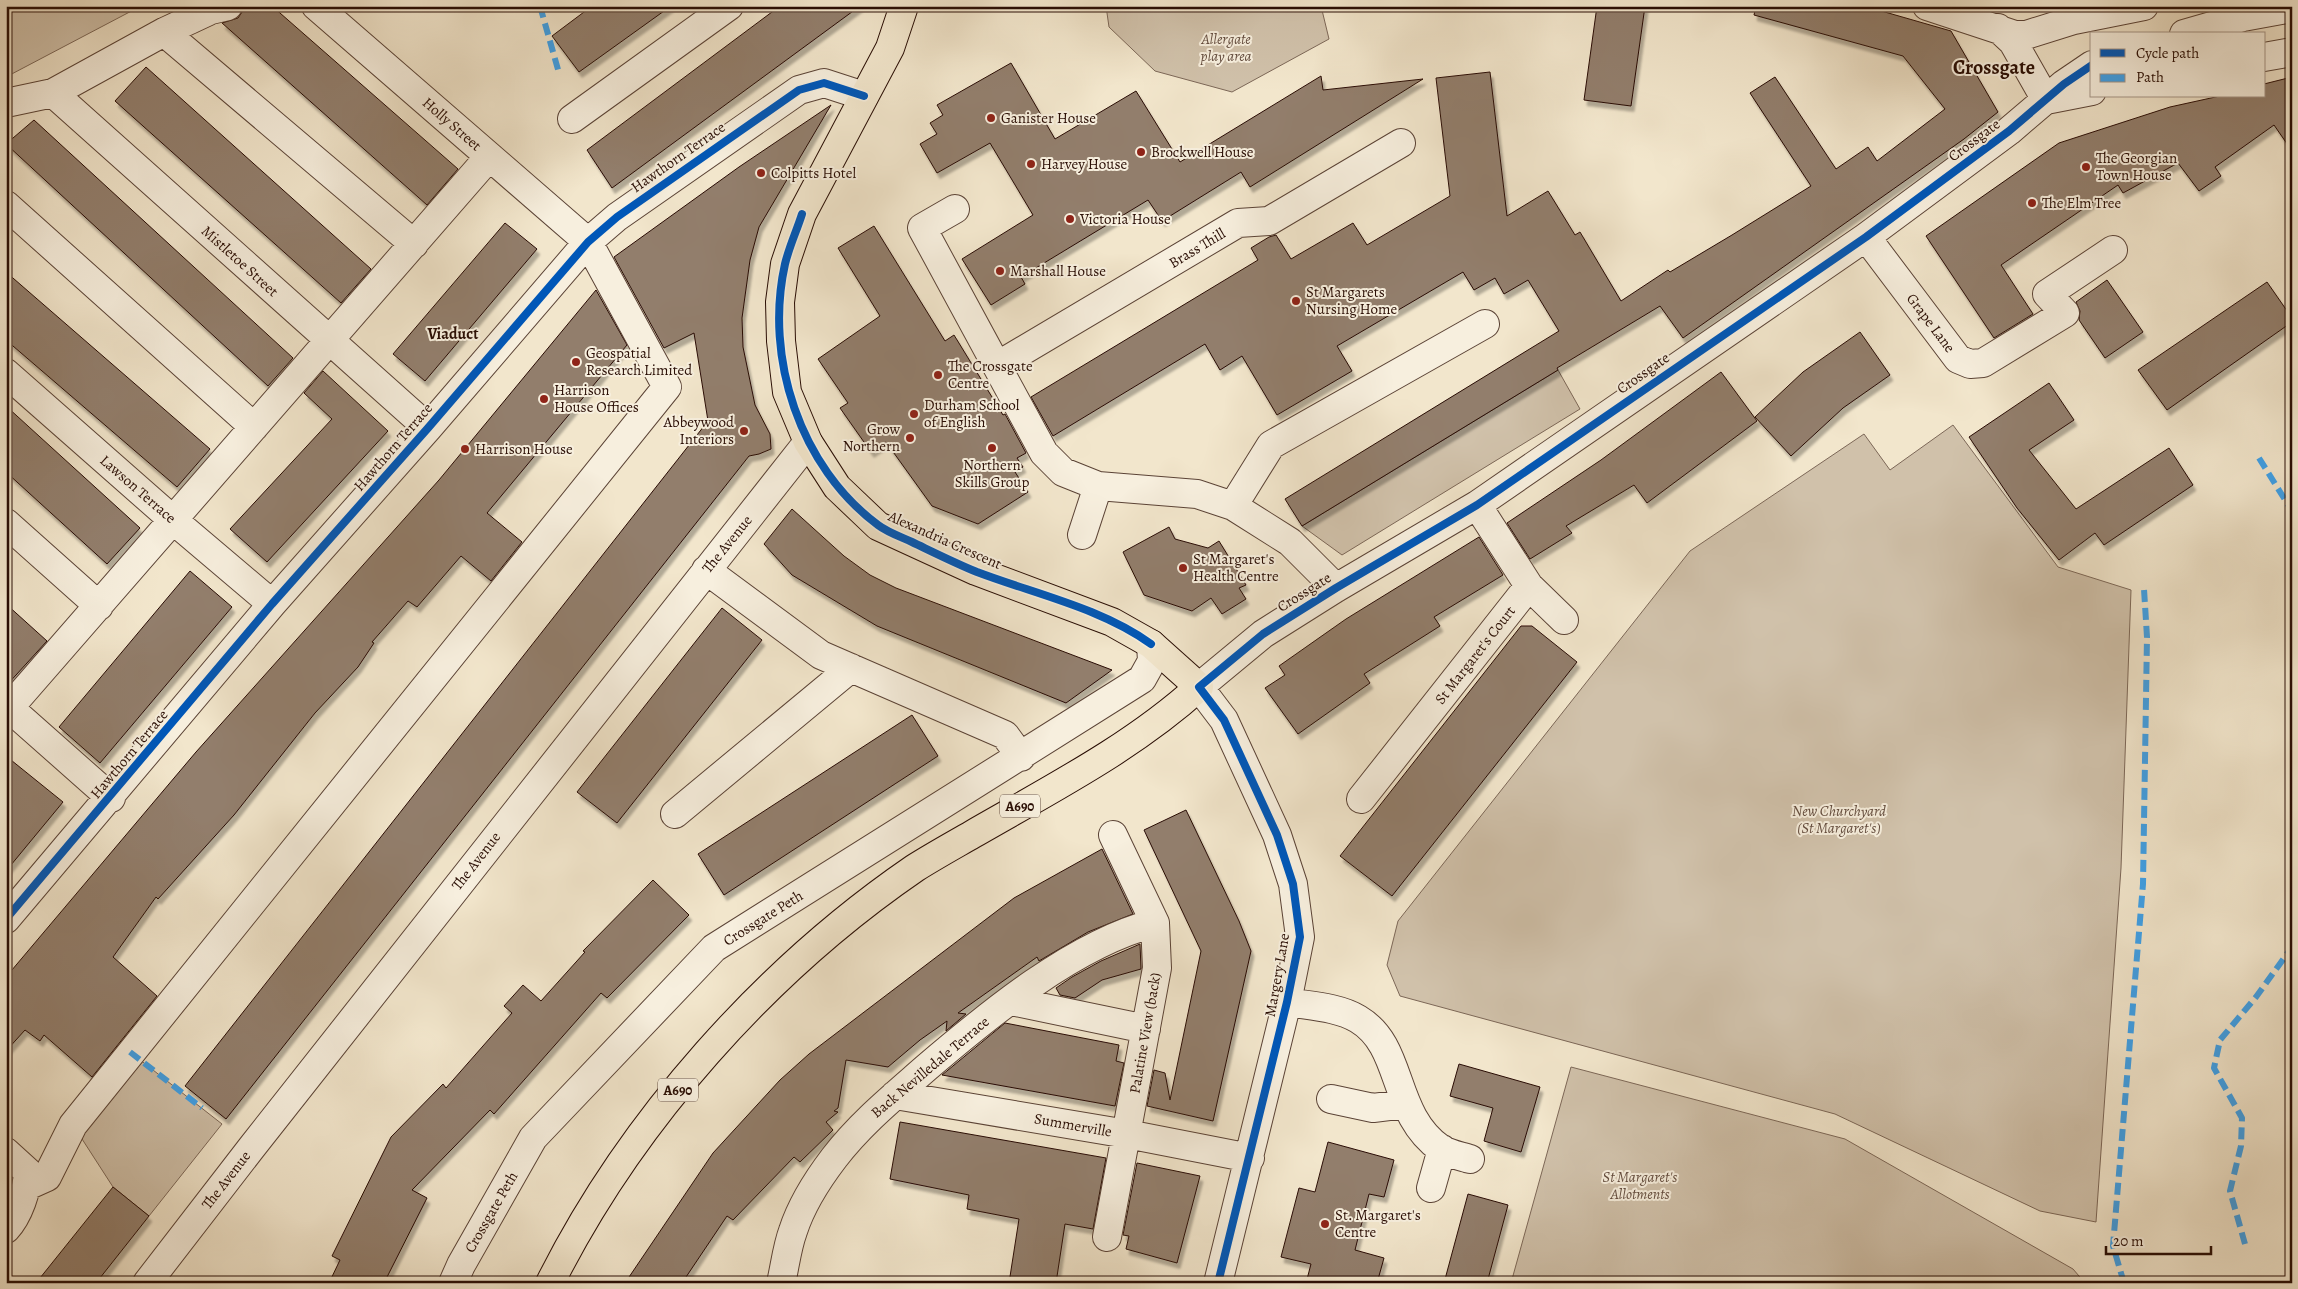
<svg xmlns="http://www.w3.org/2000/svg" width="2298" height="1289" font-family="Alegreya,serif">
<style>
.green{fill:#d0c1aa;stroke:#7c6757}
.building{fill:#927e6c;stroke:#290d04;filter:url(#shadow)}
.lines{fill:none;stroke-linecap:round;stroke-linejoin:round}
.minor-casing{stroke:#5b4336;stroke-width:30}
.highway-casing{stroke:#290d04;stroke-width:30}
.minor{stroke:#f7efde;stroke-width:28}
.highway{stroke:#f2e6cc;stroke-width:28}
.quiet{stroke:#3ea1e9;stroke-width:6;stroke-dasharray:12 6;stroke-linecap:butt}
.cycleway-casing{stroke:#f7efde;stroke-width:11}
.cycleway{stroke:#0057b8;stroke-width:8}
.poi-dot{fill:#8f2418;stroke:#f7efde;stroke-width:2}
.labels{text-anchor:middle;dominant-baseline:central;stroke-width:4;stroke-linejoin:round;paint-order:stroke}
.shield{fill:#f7efde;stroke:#675145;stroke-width:1}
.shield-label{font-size:14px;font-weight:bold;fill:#290d04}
.park-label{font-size:15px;font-style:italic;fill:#634c3e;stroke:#f7efde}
.poi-label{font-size:15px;fill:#290d04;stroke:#f7efde;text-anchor:start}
.street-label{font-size:15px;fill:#290d04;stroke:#f7efde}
.neighbourhood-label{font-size:16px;font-weight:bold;fill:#290d04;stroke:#f7efde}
.district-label{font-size:20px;font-weight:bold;fill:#290d04;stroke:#f7efde}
</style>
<defs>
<filter id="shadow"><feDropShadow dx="3" dy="5.5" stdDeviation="1" flood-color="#0004"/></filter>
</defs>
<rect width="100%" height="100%" fill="#f2e6cc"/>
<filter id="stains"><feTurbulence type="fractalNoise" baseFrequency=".004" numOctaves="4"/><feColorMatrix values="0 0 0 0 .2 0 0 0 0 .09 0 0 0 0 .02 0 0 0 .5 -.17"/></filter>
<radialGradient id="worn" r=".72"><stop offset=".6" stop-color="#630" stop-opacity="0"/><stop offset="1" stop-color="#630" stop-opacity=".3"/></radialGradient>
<path class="green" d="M12,6H141L6,77V9Z
M1106,6H1321L1329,39L1232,92L1155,71L1109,27Z
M1558,370L1580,409L1342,555L1302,526Z
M1953,425L2058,567L2131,590L2121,868L2096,1222L2040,1211L1835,1114L1400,996L1387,965L1398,921L1690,551L1864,434L1890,470Z
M130,1052L222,1124L149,1216L113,1187L73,1125Z
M1571,1067L1845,1139L2073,1269L2085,1283H1511Z"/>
<path class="building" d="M272,6L458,169L427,205L222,23L238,18L246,6Z
M592,6H671L579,72L552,36Z
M780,6H860L612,188L587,150Z
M1597,6H1645L1631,106L1584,100Z
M1756,6H1864L1951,31L1998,112L1964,139L1683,338L1660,306L1557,368L1558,370L1302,526L1285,499L1559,331L1528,280L1504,294L1495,278L1474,290L1463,272L1337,346L1352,371L1277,415L1242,356L1220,370L1205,344L1053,436L1031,397L1258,260L1251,248L1269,237L1276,235L1291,259L1353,223L1367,245L1450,196L1436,78L1490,72L1507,216L1548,191L1575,235L1580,232L1621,301L1668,270L1670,272L1732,235L1811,186L1750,93L1775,77L1836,169L1868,147L1877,161L1945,109L1903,56L1754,15Z
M1011,63L1055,139L1136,91L1180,162L1321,76L1323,90L1423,79L1250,187L1241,172L1162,221L1148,200L1021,277L1025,284L991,305L962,259L1033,215L990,143L937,173L920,144L937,134L930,123L943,115L937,105Z
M146,67L371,269L341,303L115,101Z
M2292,77V151L2274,125L2215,167L2221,176L2199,191L2178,163L2123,193L2118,185L2001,265L2033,314L1994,338L1926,236L2059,143L2170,107L2220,96H2264V84Z
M831,105L759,227L750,260L742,318L743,347L755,405L770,434L771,449L759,454L749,456L226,1119L185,1086L708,421L694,333L664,348L614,257L739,167Z
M34,120L293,358L268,386L6,144Z
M505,223L537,249L425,381L393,354Z
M874,226L945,341L954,335L1003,415L1005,414L1026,453L1017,458L1023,467L1015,472L1028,492L978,524L932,506L886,442L871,452L840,408L848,403L818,359L880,316L838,248Z
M6,272L210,449L177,487L6,340Z
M2107,280L2143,332L2105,358L2079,320L2080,311L2076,302Z
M2267,282L2292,318V322L2167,410L2138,370Z
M596,290L627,345L487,513L522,542L491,581L461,556L417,607L408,601L372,642L374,643L358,667L315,713L234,815L158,899L156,897L113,957L157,996L92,1077L44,1035L40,1041L25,1030L6,1051V977L196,752L439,480Z
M1860,332L1890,375L1843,408L1791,456L1755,417L1803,372Z
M323,371L388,431L267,562L230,529L332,419L304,393Z
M1721,372L1757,421L1647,503L1634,485L1566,526L1572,533L1530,559L1507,523L1601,460Z
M2049,383L2074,420L2029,450L2076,509L2169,448L2193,485L2104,545L2095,533L2059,560L2017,508L1969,437Z
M6,406L140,528L107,564L6,472Z
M792,509L844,556L870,575L896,588L1112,670L1066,703L877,626L792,575L764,544Z
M1169,527L1175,539L1208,548L1219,541L1246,585L1239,588L1246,599L1222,614L1211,598L1192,611L1144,595L1123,552Z
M1479,537L1503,575L1434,617L1440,626L1364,674L1370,683L1298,734L1265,688L1285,675L1279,666L1346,619Z
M190,571L232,607L100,763L59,727Z
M6,604L47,641L6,686Z
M722,608L762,640L617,823L577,792Z
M1521,626H1532L1577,662L1392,896L1340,856Z
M912,715L938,756L724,895L698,854Z
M6,756L63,802L6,871Z
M1186,810L1239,921L1251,951L1213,1121L1147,1106L1154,1070L1165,1073L1170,1100L1201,951L1144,830Z
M1102,849L1133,914L1088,932L1039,961L1037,957L958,1013L966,1014L946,1031L947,1021L920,1040L888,1067L846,1060L838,1108L834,1111L838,1112L826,1122L833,1130L800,1162L794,1157L733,1220L727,1216L682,1283H625L713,1153L780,1080L809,1054L1014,898Z
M653,880L689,915L607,998L601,993L494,1114L490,1110L412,1190L427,1198L384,1283H329L340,1260L332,1256L391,1137L443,1084L446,1088L512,1013L504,1006L523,985L541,1001L585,952L583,951Z
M1140,944L1141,969L1102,980L1075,998L1060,995L1056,988L1072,977L1101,961Z
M1005,1023L1119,1045L1116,1061L1124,1063L1115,1106L942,1075Z
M1459,1064L1540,1087L1521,1152L1484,1141L1493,1108L1450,1096Z
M900,1122L1106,1158L1093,1229L1065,1224L1056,1283H1009L1019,1219L967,1209L969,1195L890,1179Z
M1328,1142L1394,1160L1384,1197L1369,1194L1355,1250L1384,1258L1377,1283H1306L1311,1264L1281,1257L1299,1188L1315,1192Z
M1137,1163L1200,1176L1177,1263L1126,1249L1129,1236L1123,1235Z
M113,1187L149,1216L96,1283H36Z
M1468,1194L1508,1205L1487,1283H1444Z"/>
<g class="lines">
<defs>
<path id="minor" d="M1927,6L2015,35H2026L2074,20L2144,6
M1998,28L2013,42L2046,100L2092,91
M164,32L414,244
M2184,34L2243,17L2292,8
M2264,57L2292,52
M53,93L428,428
M6,103L53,93L164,32L211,10L228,6
M572,119L729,6
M6,205L254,427
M955,209L922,228L1044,453L1063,472L1098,486L1197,494L1233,506L1290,542L1336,588
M1866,237L1958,359L1970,364L1983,363L2065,313L2047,294L2113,250
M997,366L1238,223L1269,221L1401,143
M6,373L173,520L272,604
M1233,506L1271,445L1485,324
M6,523L99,606
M1082,535L1098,486
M706,570L821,655L1005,735L1021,757
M1529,586L1564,620
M6,705L111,798
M9,708L489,157
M1361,799L1529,586L1477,505
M675,814L851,668
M6,919L272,604L428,428L588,242L617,217L799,90L824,83L864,96
M1011,1001L1146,1029
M1287,1002C1310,1006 1338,1007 1358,1019C1405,1047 1390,1113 1441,1149C1449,1154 1461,1156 1470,1159
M895,1095L1127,1134L1250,1158
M1331,1099L1373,1108L1405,1104
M6,1152L28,1172C27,1190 19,1215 6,1229
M27,1186L47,1177L73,1125L667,387L588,242L316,6
M1431,1188L1442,1149
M1107,1237L1157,968L1155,923L1113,835
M147,1283L252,1147L808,442
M453,1283L461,1265L533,1138L714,948L1142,679L1152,661L1151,644
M781,1283C785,1266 787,1247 793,1231C801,1206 818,1179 834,1158C860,1124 893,1097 926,1068C988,1015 1075,943 1155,923
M1218,1283L1287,1002L1300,937L1293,884L1277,835L1224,720L1199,687L1263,634L1336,588L1477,505L1866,237L2009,131L2064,84L2092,65"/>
<path id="highway" d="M550,1283C631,1121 766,970 915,868C934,856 954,845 973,834C1051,789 1133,747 1199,687L1151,644L1112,622L976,571L878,526L837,487L808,442L787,392L781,341L780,302L785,264L802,214L890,48L904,6"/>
</defs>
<use href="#minor" class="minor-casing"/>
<use href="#highway" class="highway-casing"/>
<use href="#minor" class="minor"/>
<use href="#highway" class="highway"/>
<path class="quiet" d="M540,6L559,73
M2259,458L2292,511
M130,1052L202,1108
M2245,1244L2230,1191L2241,1146L2242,1118L2214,1068L2220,1040L2256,997L2292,947
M2124,1283L2113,1246L2143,884L2147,637L2144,589"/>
<defs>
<path id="cycleway" d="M802,214C797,230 789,247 785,264C764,358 800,467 878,525C887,532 901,537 912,542C933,552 955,563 977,572C1035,594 1101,608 1151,644
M6,919L272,604L428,428L588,242L617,217L799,90L824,83L864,96
M1218,1283L1287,1002L1300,937L1293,884L1277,835L1224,720L1199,687L1263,634L1336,588L1477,505L1866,237L2009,131L2064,84L2092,65"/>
</defs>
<use href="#cycleway" class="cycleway-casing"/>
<use href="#cycleway" class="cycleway"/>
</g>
<g class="poi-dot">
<circle cx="991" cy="118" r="5"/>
<circle cx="1141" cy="152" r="5"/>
<circle cx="1031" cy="164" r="5"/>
<circle cx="2086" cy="167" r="5"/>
<circle cx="761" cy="173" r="5"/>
<circle cx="2032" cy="203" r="5"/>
<circle cx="1070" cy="219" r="5"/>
<circle cx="1000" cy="271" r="5"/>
<circle cx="1296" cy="301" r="5"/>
<circle cx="576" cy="362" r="5"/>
<circle cx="938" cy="375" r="5"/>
<circle cx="544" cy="399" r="5"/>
<circle cx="914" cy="414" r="5"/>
<circle cx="744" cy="431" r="5"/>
<circle cx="910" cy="438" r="5"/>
<circle cx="992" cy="448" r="5"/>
<circle cx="465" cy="449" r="5"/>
<circle cx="1183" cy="568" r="5"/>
<circle cx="1325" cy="1224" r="5"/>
</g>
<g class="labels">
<g class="shield">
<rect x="1000" y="794.5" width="40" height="23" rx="4"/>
<rect x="658" y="1078.5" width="40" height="23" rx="4"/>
</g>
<g class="shield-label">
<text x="1020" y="806">A690</text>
<text x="678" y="1090">A690</text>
</g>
<g class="park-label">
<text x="1226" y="39">Allergate<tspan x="1226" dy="17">play area</tspan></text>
<text x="1839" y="811">New Churchyard<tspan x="1839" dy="17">(St Margaret's)</tspan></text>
<text x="1640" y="1177">St Margaret's<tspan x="1640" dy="17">Allotments</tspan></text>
</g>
<g class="poi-label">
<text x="1001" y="118">Ganister House</text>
<text x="1151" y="152">Brockwell House</text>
<text x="2096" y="158">The Georgian<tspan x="2096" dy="17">Town House</tspan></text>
<text x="1041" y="164">Harvey House</text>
<text x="771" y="173">Colpitts Hotel</text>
<text x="2042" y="203">The Elm Tree</text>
<text x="1080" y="219">Victoria House</text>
<text x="1010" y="271">Marshall House</text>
<text x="1306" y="292">St Margarets<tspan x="1306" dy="17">Nursing Home</tspan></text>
<text x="586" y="353">Geospatial<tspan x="586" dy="17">Research Limited</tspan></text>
<text x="948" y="366">The Crossgate<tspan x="948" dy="17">Centre</tspan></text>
<text x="554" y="390">Harrison<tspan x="554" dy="17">House Offices</tspan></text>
<text x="924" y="405">Durham School<tspan x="924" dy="17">of English</tspan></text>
<text x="734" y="422" text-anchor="end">Abbeywood<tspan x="734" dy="17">Interiors</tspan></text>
<text x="900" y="429" text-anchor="end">Grow<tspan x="900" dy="17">Northern</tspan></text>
<text x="475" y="449">Harrison House</text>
<text x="992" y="465" text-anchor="middle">Northern<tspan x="992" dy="17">Skills Group</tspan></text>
<text x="1193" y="559">St Margaret's<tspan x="1193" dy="17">Health Centre</tspan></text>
<text x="1335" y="1215">St. Margaret's<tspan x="1335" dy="17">Centre</tspan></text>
</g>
<g class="street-label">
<text transform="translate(452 124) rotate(41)">Holly Street</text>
<text transform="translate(1974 140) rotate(-37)">Crossgate</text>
<text transform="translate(678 157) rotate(-35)">Hawthorn Terrace</text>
<text transform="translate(1197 248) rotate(-31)">Brass Thill</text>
<text transform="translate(240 261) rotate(42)">Mistletoe Street</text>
<text transform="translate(1931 323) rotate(53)">Grape Lane</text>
<text transform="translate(1643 373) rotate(-35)">Crossgate</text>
<text transform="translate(393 447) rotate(-49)">Hawthorn Terrace</text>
<text transform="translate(138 489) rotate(41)">Lawson Terrace</text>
<text transform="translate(945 540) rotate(24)">Alexandria Crescent</text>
<text transform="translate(727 544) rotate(-51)">The Avenue</text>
<text transform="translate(1304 592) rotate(-32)">Crossgate</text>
<text transform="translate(1475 655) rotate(-52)">St Margaret's Court</text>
<text transform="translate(129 754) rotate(-50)">Hawthorn Terrace</text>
<text transform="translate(476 861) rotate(-52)">The Avenue</text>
<text transform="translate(763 918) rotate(-32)">Crossgate Peth</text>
<text transform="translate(1277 975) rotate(-80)">Margery Lane</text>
<text transform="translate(1145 1033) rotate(-80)">Palatine View (back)</text>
<text transform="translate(930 1067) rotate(-40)">Back Nevilledale Terrace</text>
<text transform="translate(1073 1125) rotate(10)">Summerville</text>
<text transform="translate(226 1180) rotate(-52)">The Avenue</text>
<text transform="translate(491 1212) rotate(-60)">Crossgate Peth</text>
</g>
<g class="neighbourhood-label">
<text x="453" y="334">Viaduct</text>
</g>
<g class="district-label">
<text x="1994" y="67">Crossgate</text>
</g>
</g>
<rect width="2298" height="1289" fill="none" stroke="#f2e6cc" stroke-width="25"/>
<rect x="8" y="8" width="2283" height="1274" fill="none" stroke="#290d04" stroke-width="2.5"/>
<rect x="12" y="12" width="2273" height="1264" fill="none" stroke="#290d04"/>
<rect x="2090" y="32" width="175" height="65" fill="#f7efde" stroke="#a59587"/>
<rect x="2100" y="49" width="25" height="8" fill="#0057b8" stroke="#a59587"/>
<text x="2136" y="58" font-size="15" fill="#290d04">Cycle path</text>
<rect x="2100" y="74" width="25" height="8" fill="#3ea1e9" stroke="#a59587"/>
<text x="2136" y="82" font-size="15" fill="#290d04">Path</text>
<path d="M2106 1246v8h105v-8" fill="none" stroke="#290d04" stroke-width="2.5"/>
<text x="2113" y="1246" font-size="15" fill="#290d04" stroke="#f7efde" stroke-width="4" paint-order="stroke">20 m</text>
<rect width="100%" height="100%" filter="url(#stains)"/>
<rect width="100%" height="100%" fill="url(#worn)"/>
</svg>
